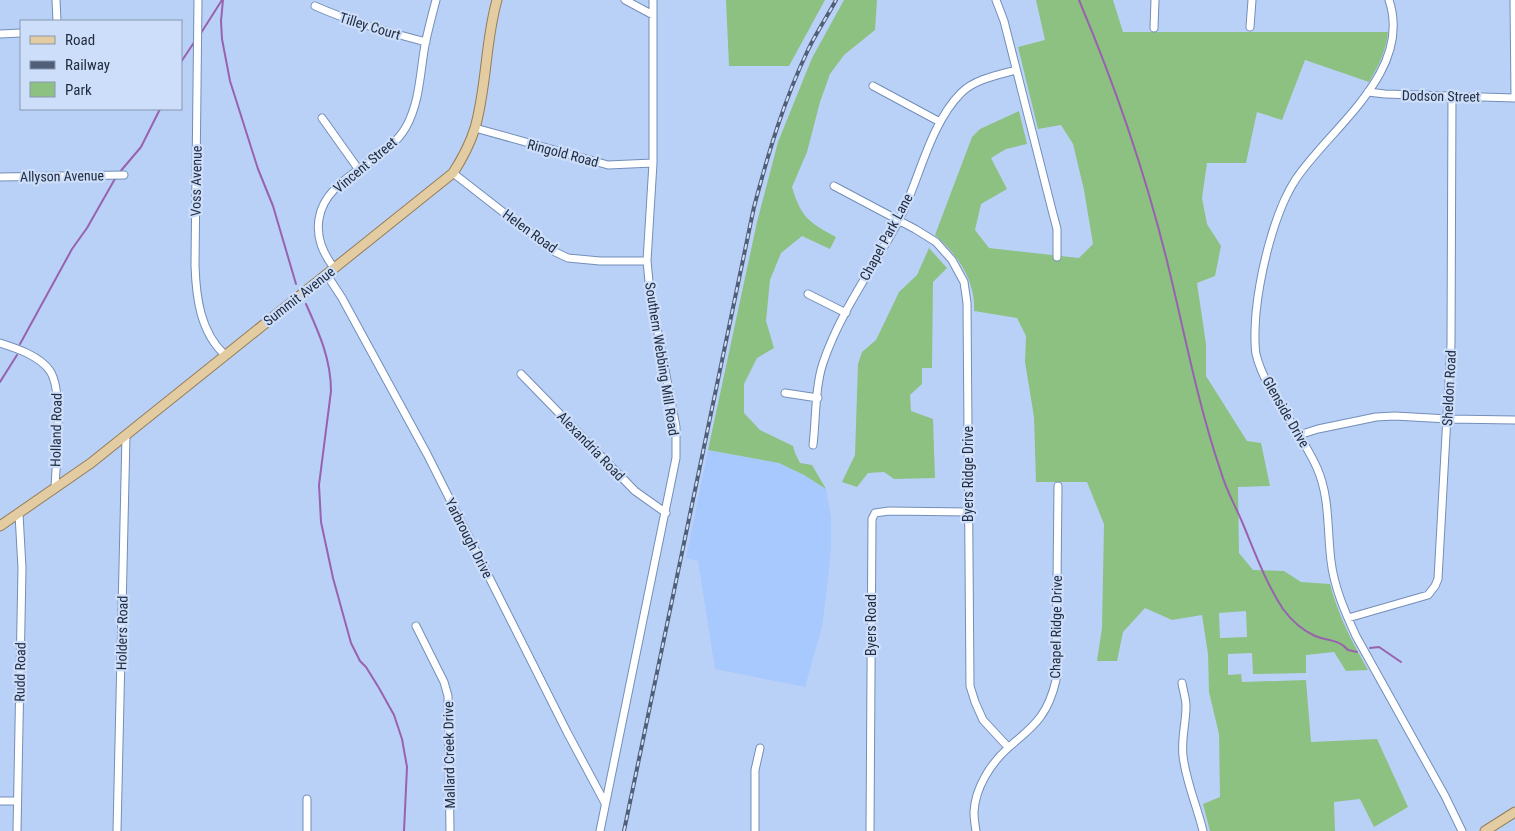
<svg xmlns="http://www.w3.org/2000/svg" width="1515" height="831" font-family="'Roboto Condensed',sans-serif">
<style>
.built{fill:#a8c9fd}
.green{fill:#8dc182;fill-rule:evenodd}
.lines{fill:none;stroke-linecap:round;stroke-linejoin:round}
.stream{stroke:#9862ae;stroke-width:2}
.minor-casing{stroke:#738eb9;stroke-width:9}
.major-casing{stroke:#947e57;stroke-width:11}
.minor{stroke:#fff;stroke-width:7}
.major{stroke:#e4cca2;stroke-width:9}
.rail-casing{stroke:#505e77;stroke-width:4}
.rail{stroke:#cddefa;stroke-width:2;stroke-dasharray:5.5;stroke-linecap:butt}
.labels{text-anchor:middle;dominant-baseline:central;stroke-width:4.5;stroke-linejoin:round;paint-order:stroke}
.street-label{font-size:14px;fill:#222d3f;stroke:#cddefa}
</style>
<rect width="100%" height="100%" fill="#bad1f7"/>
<path class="built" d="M708,450L779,463L804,475L826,489L831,517V549L828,580L822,627L805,687L715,669L698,561L686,558Z"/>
<path class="green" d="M726,0H825L789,66H729Z
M844,0H877L875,30L844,55L830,74L820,102L807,152L792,187C801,217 808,222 836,237L830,249L802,236L781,253L770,280L766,321L774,348L757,358L744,384V413L760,430L793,446L795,453L800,463L812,465L826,489L804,475L779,463L708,450L757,222L778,142L812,58Z
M1036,0H1113L1123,32H1388C1386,51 1379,65 1369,82L1305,60L1282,120L1257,112L1246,163H1207L1202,198L1207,224L1221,246L1215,276L1197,283L1206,344V376L1247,441L1261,443L1270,486L1238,487L1239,553L1253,570L1284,571L1301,582L1330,584C1338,615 1352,642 1368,670L1346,671L1334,652L1306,655V673L1253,674L1252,653L1228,654V675L1241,674L1242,682L1306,680L1311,742L1377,739L1408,807L1374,827L1360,799L1334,802L1335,831H1210L1203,804L1220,797L1219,734L1209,692L1208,654L1202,615L1172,620L1145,608L1123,632L1117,661H1097L1102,628L1104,524L1087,482H1036L1034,417L1025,362L1026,336L1017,318L974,311C976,281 957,254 935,235L972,137L980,129L1019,111L1027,144L1006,149L991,158L1007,189L981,204L975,230L989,248L1079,258L1093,244L1084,190L1073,144L1061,125L1038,129L1018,47L1045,40ZM1246,611L1247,637L1220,638L1219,613Z
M929,248L947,268L933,282L932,368H922V384L910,395L911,411L933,419L935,478L894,479L884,472L868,473L857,487L842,482L855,455L858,364L862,352L876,340L899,292L917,275Z"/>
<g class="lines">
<path class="stream" d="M223,0L221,21L222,39L230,81L258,169L273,206L296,284
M1079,0C1114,83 1144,169 1166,257C1184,329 1197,402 1221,472C1226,490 1236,507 1243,524C1255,553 1266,583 1283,609C1291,620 1302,630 1315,636C1327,641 1339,639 1348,650L1357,652
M201,33L222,0
M181,62L195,41
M119,173L141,147L160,109
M306,304C319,333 331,359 331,391L319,485L321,522L333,578L351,643L360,661L366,667L379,688L394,715L402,739L407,767L404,831
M20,344L72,249L87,228L116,177
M0,382L17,355
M1370,648L1379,647L1401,662"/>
<defs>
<path id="minor" d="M56,0L57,21
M198,0L195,265C196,297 200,332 225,355
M625,0L653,15
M996,0L1004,21L1052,210L1057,229V257
M1389,0C1413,72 1331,127 1296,179C1274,212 1260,273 1256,313C1255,326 1254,341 1256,354C1265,392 1301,431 1317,468C1330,497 1327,530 1331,561C1334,587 1345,612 1356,636L1445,796L1462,831
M1514,0L1515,98
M315,6C351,22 388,32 426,42
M1250,27L1252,0
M1154,28L1155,0
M0,34L21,33
M873,86L940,122
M1368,92L1385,94L1515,98
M322,118L359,170
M475,128L608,165L653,163
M453,173L553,251L568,258L600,261H647
M0,177L124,175
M834,186L915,229L936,242L952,260L964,282L967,303L970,686L975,702L983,720L1008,747
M334,268C323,253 316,238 319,219C325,176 386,163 406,127C420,102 420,72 425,45C428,30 432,15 436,0
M327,275L342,298L427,454L567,732L605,803
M808,294L846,313
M0,343C16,348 40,356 50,371C64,392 56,460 55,488
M521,374L635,491L666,513
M785,393L818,398
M1299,435L1318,429L1376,417L1395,416L1448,419L1515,420
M813,445C816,420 815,387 823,363C840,312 873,268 898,222C919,182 929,125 961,93C975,79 998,75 1016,70
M1348,618L1428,595L1435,586L1438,579L1451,344L1452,95
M416,626L444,682L448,696L450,831
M1182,683C1183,690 1186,699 1186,706C1186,723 1181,739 1183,756C1186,782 1197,806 1203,831
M0,801H17
M17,831L22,568L19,514
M117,831L126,435
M307,831V799
M600,831L676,458V427L650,292L647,261L653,163V0
M755,831V770L760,748
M870,831L872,519L875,513L889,511L968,512
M976,831C975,825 974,818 974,812C975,788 991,763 1008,748C1020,737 1032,729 1041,716C1049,705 1053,693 1056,680L1058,486"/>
<path id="major" d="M0,526L91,463L453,173C462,159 470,144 475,128C487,86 485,42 497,0
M1485,831L1515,812"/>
</defs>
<use href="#minor" class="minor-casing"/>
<use href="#major" class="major-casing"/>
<use href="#minor" class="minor"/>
<use href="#major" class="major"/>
<defs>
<path id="rail" d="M624,831L754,207C768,154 784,100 808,50C816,33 827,17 836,0"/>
</defs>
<use href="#rail" class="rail-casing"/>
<use href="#rail" class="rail"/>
</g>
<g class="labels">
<g class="street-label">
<text transform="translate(370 26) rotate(17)">Tilley Court</text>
<text transform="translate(1441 96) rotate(1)">Dodson Street</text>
<text transform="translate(563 153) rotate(15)">Ringold Road</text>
<text transform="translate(365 165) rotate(-40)">Vincent Street</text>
<text transform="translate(62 176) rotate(-1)">Allyson Avenue</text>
<text transform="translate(196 181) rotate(-89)">Voss Avenue</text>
<text transform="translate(530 231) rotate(36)">Helen Road</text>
<text transform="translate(886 237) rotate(-62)">Chapel Park Lane</text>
<text transform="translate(299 296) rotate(-38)">Summit Avenue</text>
<text transform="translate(662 359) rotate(81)">Southern Webbing Mill Road</text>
<text transform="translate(1449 388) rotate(-87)">Sheldon Road</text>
<text transform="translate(1286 412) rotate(60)">Glenside Drive</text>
<text transform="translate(56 430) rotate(-89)">Holland Road</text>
<text transform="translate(591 446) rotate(46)">Alexandria Road</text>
<text transform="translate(968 474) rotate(-90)">Byers Ridge Drive</text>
<text transform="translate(469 538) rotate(63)">Yarbrough Drive</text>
<text transform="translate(871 625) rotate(-90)">Byers Road</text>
<text transform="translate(1056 627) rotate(-89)">Chapel Ridge Drive</text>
<text transform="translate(122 633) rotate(-89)">Holders Road</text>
<text transform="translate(20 672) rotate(-89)">Rudd Road</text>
<text transform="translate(449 755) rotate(-91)">Mallard Creek Drive</text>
</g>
</g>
<rect x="20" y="20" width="162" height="90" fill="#cddefa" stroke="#8997af"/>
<rect x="30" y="36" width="25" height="8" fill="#e4cca2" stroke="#8997af"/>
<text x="65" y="45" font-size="15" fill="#222d3f">Road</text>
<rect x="30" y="61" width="25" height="8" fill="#505e77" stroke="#8997af"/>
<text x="65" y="70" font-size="15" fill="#222d3f">Railway</text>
<rect x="30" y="82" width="25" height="15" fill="#8dc182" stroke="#8997af"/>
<text x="65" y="95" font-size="15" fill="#222d3f">Park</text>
</svg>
